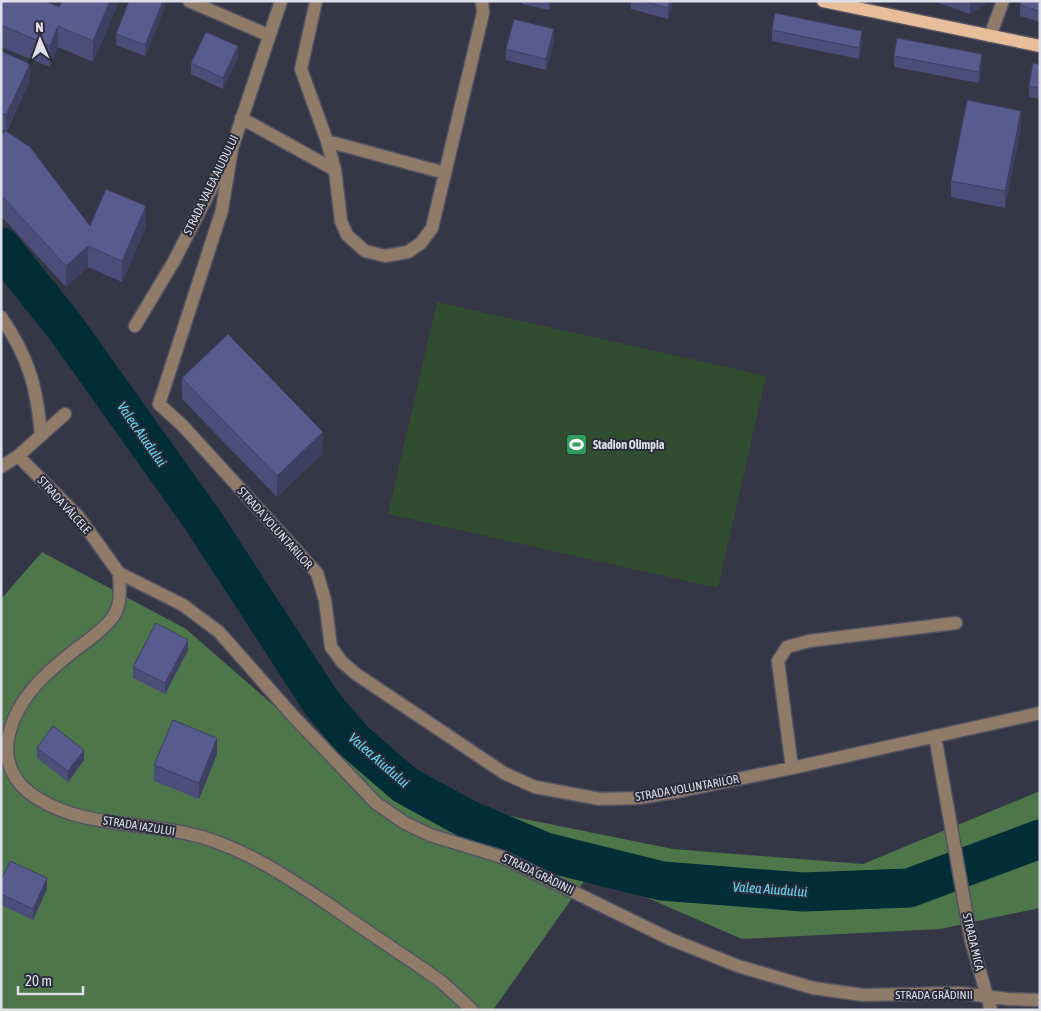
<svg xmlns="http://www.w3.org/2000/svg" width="1041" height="1011" font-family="'Asap Condensed',sans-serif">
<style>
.green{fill:#314d2f}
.forest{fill:#4d764a}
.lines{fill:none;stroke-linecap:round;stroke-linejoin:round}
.river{stroke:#002d36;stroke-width:39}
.minor-casing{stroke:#535463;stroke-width:15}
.major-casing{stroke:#535463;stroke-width:15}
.minor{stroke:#907b69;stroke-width:12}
.major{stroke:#e8bd99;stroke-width:12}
.wall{fill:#4c4e7a}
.shaded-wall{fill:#3e4063}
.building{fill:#585b8e;stroke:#3e4063}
.labels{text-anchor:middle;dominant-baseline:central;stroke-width:4;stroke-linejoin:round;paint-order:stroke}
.street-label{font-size:12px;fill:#dedfe9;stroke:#2b2c3b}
.poi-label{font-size:12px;font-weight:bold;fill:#dedfe9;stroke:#2b2c3b;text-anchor:start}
.water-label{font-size:14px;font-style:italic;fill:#66dbf6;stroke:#2b2c3b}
</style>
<rect width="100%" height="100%" fill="#353646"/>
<path class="green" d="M437,302L766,376L718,588L388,514Z"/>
<path class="forest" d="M42,552L186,629L325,750L510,816L673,849L863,864L1040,791V908L940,929L742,939L590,873L493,1010H1V599Z"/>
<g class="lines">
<path class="river" d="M1,247L65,327L202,519L321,702L353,740L405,785L469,820L545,852L662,881L803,892L909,888L1040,839"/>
<defs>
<path id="minor" d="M189,1L268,35
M316,1L301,69L327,141L335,170L341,221L347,235L365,251L385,256L408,252L421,243L432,228L483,13L482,1
M990,36L1003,1
M241,118L335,170
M327,141L445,173
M232,148L222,210L159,404L183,426L317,573L325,600L331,647L342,662L356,674L504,773L535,787L600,799L638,798L675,792L792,768L1040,713
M1,317C29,358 37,387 41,435
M135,326L174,261L232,148L281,1
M18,456L78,516L119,573L183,605L219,632L294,717L357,783L376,803L405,823L430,835L502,857L670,939L738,966L813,988L863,995L960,993L1008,999L1040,1000
M1,467L18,456L65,414
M119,573C120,588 122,604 113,617C104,629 90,639 79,647C49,670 18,696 9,734C2,761 14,784 37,798C86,829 148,821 202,837C250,852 286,876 328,904C359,926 391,947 422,968L443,983L472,1010
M935,736L971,940L991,1010
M792,768L778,661L787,647L809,641L956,623"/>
<path id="major" d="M823,1L1040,46"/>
</defs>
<use href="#minor" class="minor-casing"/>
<use href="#major" class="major-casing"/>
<use href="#minor" class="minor"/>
<use href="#major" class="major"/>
</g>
<path class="wall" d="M1,1L59,7L62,1H119L93,62L58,47L50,67L1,47Z
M165,1V7L145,56L116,45V34Z
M522,1H551L549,10L522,4Z
M631,1H673L668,19L631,9Z
M933,1H986L985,4L970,14Z
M1040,1V22L1020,16V5Z
M772,30L862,42L859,59L772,41Z
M554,40L546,70L506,60V49Z
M1,51L30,80L7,131L90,226L146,227L122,282L88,267L66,287L1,216V135L5,131L1,129Z
M894,56L982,65L979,83L894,67Z
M238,57L223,89L191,74V63Z
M1040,65V99L1029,97V86Z
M1021,127L1005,208L951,197V181Z
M182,378L323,453L277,497L182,399Z
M188,650L165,694L133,678V667Z
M37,748L84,760L68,782L37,758Z
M217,754L199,799L154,781V765Z
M1,880L47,889L33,920L1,905Z"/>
<path class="shaded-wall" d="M110,1H119L93,62V41Z
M163,1H165V7L145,56V45Z
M549,1H551L549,10Z
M670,1H673L668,19V8Z
M970,1H986L985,4L970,14Z
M58,26V47L50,67V46Z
M554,29V40L546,70V59Z
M862,31V42L859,59V48Z
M238,46V57L223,89V78Z
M982,54V65L979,83V72Z
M30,64V80L6,131V115Z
M1021,111V127L1005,208V191Z
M146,206V227L122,282V261Z
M88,246V267L66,287V266Z
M323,432V453L277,497V476Z
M188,640V650L165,694V683Z
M217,738V754L199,799V783Z
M84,750V760L68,782V771Z
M47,878V889L33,920V909Z"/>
<path class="building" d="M1,1H45L59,7L62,1H110L93,41L58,26L50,46L1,25Z
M129,1H163L145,45L116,34Z
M642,1H670L668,8Z
M1021,1H1040V11L1020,5Z
M775,13L862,31L859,48L772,30Z
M514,19L554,29L546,59L506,49Z
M206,32L238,46L223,78L191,63Z
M897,38L982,54L979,72L894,56Z
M1,51L30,64L6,115L1,113Z
M1033,63L1040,65V88L1029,86Z
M967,100L1021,111L1005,191L951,181Z
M6,131L30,147L90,226L106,189L146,206L122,261L88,246L66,266L1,195V135Z
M228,334L323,432L277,476L182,378Z
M156,623L188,640L165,683L133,667Z
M173,720L217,738L199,783L154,765Z
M53,726L84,750L68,771L37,748Z
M10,861L47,878L33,909L1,894V880Z"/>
<defs>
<symbol id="stadium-square" viewBox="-11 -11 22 22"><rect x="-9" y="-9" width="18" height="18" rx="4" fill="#2e9e5b" stroke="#2b2c3b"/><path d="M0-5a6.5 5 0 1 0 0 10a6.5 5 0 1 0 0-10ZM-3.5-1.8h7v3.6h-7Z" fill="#fff"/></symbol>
</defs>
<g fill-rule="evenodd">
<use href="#stadium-square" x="564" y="432" width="25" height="25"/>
</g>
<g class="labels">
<g class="street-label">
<text transform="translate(211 185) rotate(-64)">STRADA VALEA AIUDULUI</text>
<text transform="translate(64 505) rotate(48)">STRADA VÂLCELE</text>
<text transform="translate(275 528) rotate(48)">STRADA VOLUNTARILOR</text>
<text transform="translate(687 788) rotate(-10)">STRADA VOLUNTARILOR</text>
<text transform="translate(139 826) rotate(9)">STRADA IAZULUI</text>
<text transform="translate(538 874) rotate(26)">STRADA GRĂDINII</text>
<text transform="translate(973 942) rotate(77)">STRADA MICA</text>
<text x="934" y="995">STRADA GRĂDINII</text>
</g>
<g class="poi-label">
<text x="593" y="445">Stadion Olimpia</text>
</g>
<g class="water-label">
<text transform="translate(142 434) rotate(55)">Valea Aiudului</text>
<text transform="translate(379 760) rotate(41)">Valea Aiudului</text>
<text transform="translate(770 889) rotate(4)">Valea Aiudului</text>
</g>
</g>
<rect width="1041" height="1011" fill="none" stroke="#dedfe9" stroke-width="5"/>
<g transform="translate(40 40) rotate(358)" stroke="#2b2c3b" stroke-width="4" paint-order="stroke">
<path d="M0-4L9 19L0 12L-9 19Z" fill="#dedfe9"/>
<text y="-8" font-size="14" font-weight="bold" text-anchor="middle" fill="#dedfe9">N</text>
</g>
<path d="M18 986v8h65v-8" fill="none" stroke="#dedfe9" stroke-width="2.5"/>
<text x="25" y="986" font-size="15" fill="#dedfe9" stroke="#2b2c3b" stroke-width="4" paint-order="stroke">20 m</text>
</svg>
